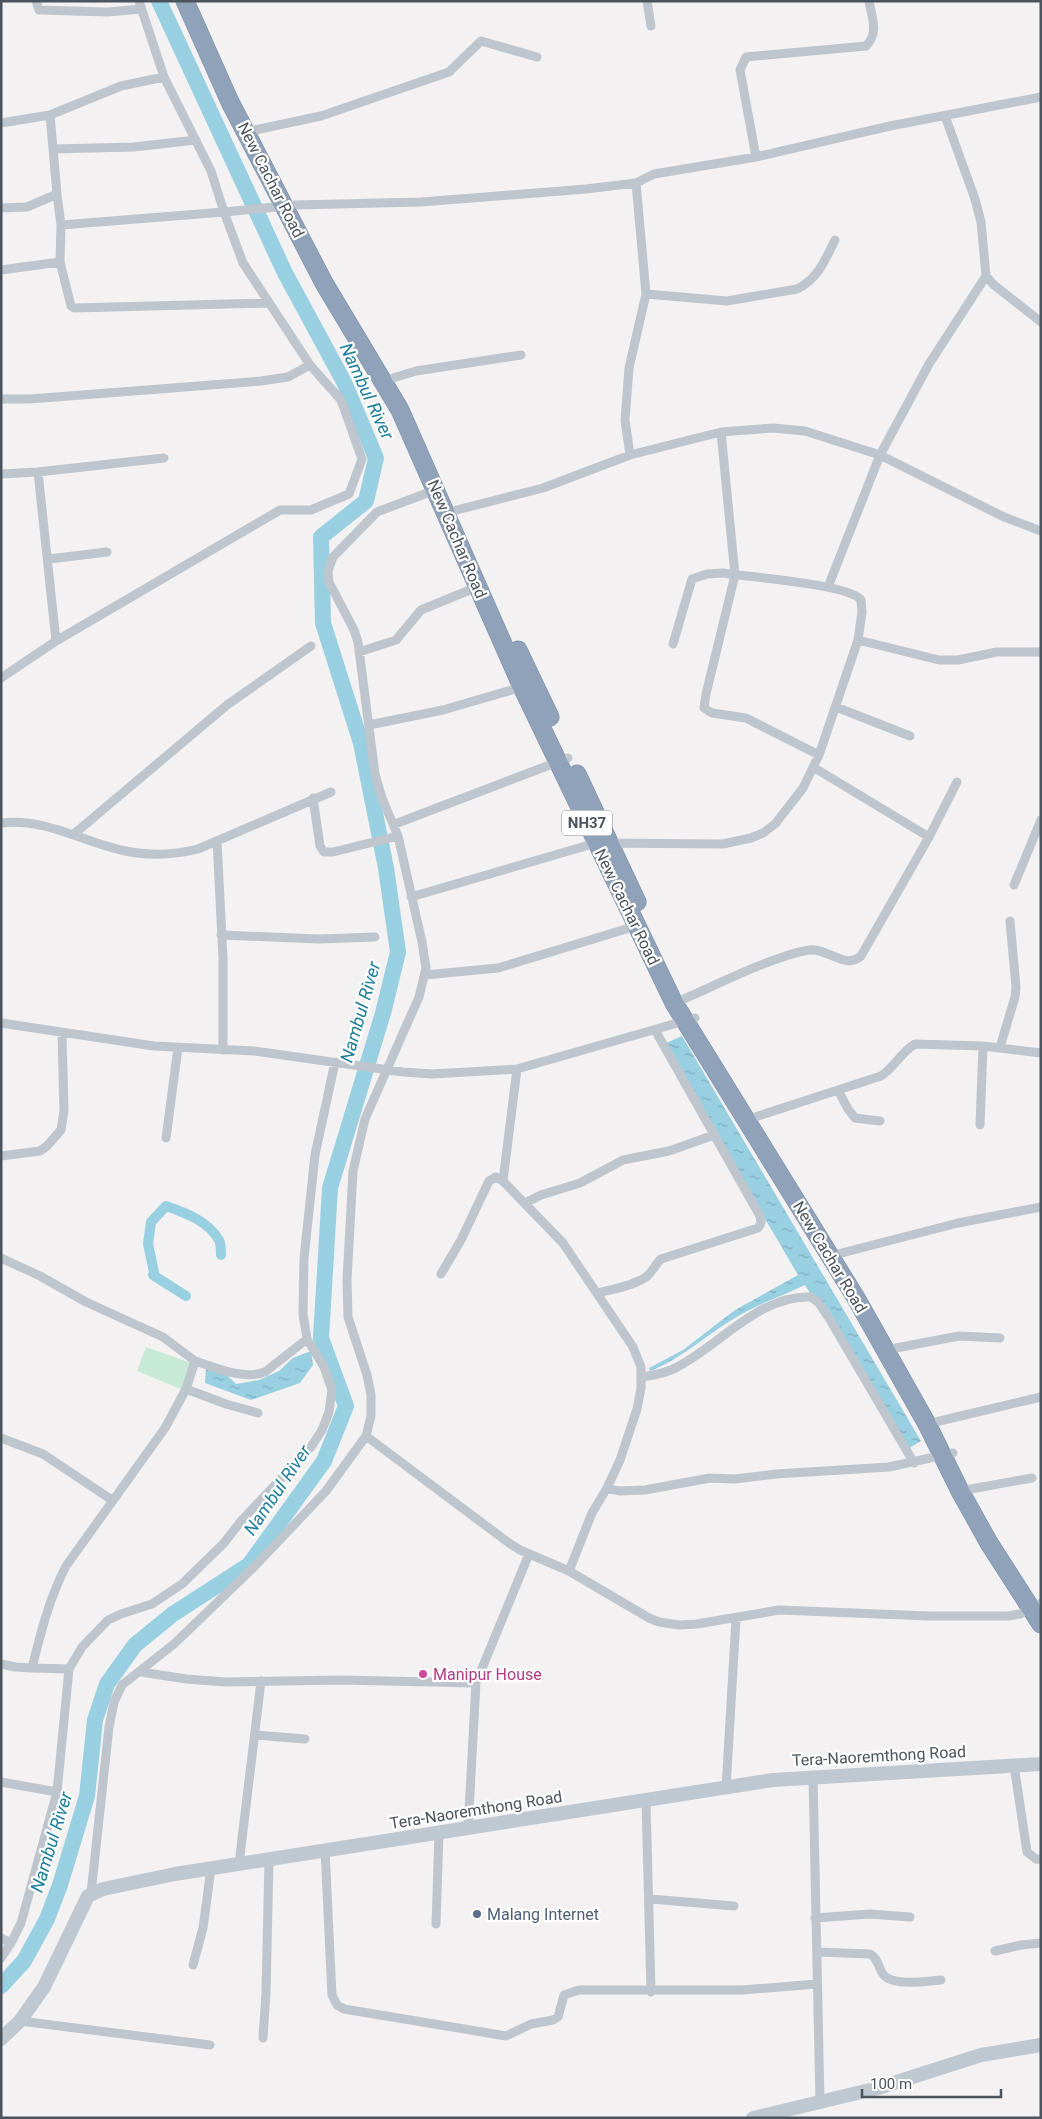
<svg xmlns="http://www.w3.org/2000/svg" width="1042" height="2119" font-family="Roboto,sans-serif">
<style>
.pitch{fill:#c6ead5}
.water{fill:url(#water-ripples)}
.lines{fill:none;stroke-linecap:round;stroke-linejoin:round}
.canal{stroke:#98d0e2;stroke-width:10}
.river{stroke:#98d0e2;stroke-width:16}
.highway-casing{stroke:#7a8da5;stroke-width:19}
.street{stroke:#bec5cc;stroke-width:9}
.secondary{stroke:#bfc7d0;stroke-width:14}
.highway{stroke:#8fa2b9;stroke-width:18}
.hotel-dot{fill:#d1479c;stroke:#fff;stroke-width:2}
.service-dot{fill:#5c6f8a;stroke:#fff;stroke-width:2}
.labels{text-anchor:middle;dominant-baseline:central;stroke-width:4.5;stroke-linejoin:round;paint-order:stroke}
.shield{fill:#fff;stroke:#81878d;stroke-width:1}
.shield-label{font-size:15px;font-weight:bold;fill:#4b545c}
.street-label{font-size:16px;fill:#4b545c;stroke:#fff}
.hotel-label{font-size:16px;fill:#b23c85;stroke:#fff;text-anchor:start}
.service-label{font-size:16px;fill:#4e5e75;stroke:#fff;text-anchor:start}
.water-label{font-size:18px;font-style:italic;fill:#1f7e9b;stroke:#fff}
</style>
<defs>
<pattern id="water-ripples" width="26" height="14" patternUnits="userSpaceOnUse" patternTransform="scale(1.25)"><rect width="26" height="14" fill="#98d0e2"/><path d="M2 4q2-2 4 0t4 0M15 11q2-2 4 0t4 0" fill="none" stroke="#7eabba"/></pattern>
</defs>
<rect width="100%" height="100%" fill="#f3f1f1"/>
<path class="pitch" d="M146,1347L191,1363L181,1389L137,1371Z"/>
<path class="water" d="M682,1036L921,1441L908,1449L805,1285C783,1296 757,1304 735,1318C706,1335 683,1358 650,1371L649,1368L683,1350L735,1310L798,1275L716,1135L666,1043Z
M311,1351L313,1365L300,1383L251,1400L205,1383L206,1368L225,1373L236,1384L259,1380L279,1371L293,1358Z"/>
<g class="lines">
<path class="canal" d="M186,1296L153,1275L154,1272L148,1244L151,1222L166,1206C186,1213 208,1221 219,1240C221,1244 221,1251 221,1255"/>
<path class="river" d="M1,1986L24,1961L47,1919L60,1885L87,1796L95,1720L107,1684L135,1645L173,1614L249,1565L324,1461L346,1406L321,1338L330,1188L383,1013L398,952L386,868L361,743L323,623L321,537L366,501L376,458L344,382L285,273L159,1"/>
<defs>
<path id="highway" d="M185,1L230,102L324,283L400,410L522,687L674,1003L856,1298L927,1424L960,1491L989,1543L1041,1624
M518,650L550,717
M577,774L637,902"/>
</defs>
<use href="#highway" class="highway-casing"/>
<path class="street" d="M36,1L39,10L108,12L141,9
M139,1L164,77
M647,1L651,26
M50,115L121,86L164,77L211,171L224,212L297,205L421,202L586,189L636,183L654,174L756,157L890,126L1041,97
M945,116L975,199L981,222L986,276L994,285L1041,322
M1,123L50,115L57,194L27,207L1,208
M255,130L321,116L449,72L481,41L537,57
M53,149L134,147L196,140
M756,157L740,70L746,57L866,46C879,33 872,18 869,1
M57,194L61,225
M60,262L71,306L74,308L269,303
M1,270L60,262L61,225L224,212L243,263L310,365L341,400L362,459L349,494L311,510H280L56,641L1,678
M646,294L727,301L797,289C818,279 825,260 835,240
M393,378L416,371L521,355
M1,399H30L261,381L288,377L310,365
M721,432L735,575L706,694L704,708L712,713L746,718L819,755
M630,455L625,420L629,368L646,294L636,183
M1,474L38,472
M445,513L543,488L630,455L721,432L773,428L805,431L880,455L1004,517L1041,531
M49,559L107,552
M828,587L880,455L929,364L986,276
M858,640L939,660H958L997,652H1041
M56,641L38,472L164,458
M359,652L396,640L421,610L477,587
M836,707L910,736
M369,725L443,710L522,687
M813,767L929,837L957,782
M313,798L320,846L324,852H333L398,836
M1,823C46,818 80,841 121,850C146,856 174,855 198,849L331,792
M395,824L568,758
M74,834L227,705L311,646
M217,841L223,958V1050
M1014,885L1041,820
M411,897L596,843L723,844L751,838L763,833L775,824L803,788L819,755L858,640L862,612L861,600C849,584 747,577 723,573L707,574L692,579L673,644
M221,935L319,939L375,937
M425,975L498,968L636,926
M674,1003C709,989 741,971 777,959C788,955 799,951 810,950C828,948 845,970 861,956L929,837
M1,1023L154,1046L254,1051L403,1072L432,1074L517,1069L695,1018
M1000,1047L1015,997L1016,987L1010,921
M517,1069L503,1181L563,1243L633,1347L641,1367V1388L637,1409L620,1460L607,1488L592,1513L569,1571
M838,1090L848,1109L855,1118L880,1121
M746,1120L881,1076C895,1067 901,1052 915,1044L983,1046L1041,1053
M980,1125L983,1046
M166,1138L178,1048
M1,1156L40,1151L47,1146L61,1130L64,1111L62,1033
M525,1203L541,1195L580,1183L623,1160L669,1151L714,1135
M830,1256L958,1223L1041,1207
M1,1258L40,1276L86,1302L163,1337L195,1361L186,1389L165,1428L66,1566C49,1599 41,1632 32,1668L15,1667L1,1664
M441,1274L461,1240L489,1181L496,1177L503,1181
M598,1293C613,1289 633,1286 646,1277C653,1272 655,1264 661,1259L758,1228L761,1223L760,1216L655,1030
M896,1348L959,1336L1000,1338
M195,1361C216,1368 243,1380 265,1372L307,1339L303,1314L304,1258L315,1155L335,1062
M642,1377C654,1375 668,1373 679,1366C721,1344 759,1295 811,1297L818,1302L829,1318L914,1463
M186,1389L226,1404L258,1413
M927,1424L1041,1397
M366,1436L509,1543L520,1550L569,1571L649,1618L659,1622L679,1625L697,1624L779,1610L929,1616H1008L1020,1614L1041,1603
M1,1438L43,1454L112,1500
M607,1488L619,1491L645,1490L710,1478L735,1479L776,1474L889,1467L953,1453
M960,1491L1032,1478
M32,1668L69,1669L82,1647L108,1620L121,1614L152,1604L182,1584L224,1543L241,1521L311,1447L322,1430L329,1412L332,1390L324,1367L307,1339
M141,1672L186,1679L226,1682L341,1680L476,1683
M255,1735L305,1739
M1014,1765L1027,1852L1036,1859H1041
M813,1777L820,2102
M1,1782L57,1792
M726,1788L736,1619
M646,1801L651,1992
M468,1829L476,1683L529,1554
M325,1850L332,1995L337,2005L344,2009L506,2036L531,2024L553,2020L558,2017L564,1995L579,1990H742L817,1984
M239,1864L261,1681
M91,1893L109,1727L114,1702L122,1685L174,1644L254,1567L326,1491L366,1436L371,1416V1395L367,1375L348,1317L347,1280L353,1171L365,1119L419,997L426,968L422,942L398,836L382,798L375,774L358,642L354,630L329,582L328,571L333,557L377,512L435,490
M650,1899L734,1906
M815,1918L870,1914L910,1917
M436,1924L439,1834
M1,1938L11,1943L1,1958
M11,1943L21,1923L57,1792L69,1669
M995,1951L1021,1945L1041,1943
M817,1952L870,1954C878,1958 878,1967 883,1974C892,1987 927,1981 941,1980
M193,1965L203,1928L211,1868
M20,2021L210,2045
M263,2038L266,1993L269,1860"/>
<path class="secondary" d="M1,2039L20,2021L44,1987L88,1896L103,1889L175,1874L773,1780L1041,1764
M753,2118L878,2088L981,2055L1041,2045"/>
<use href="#highway" class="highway"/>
</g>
<circle class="hotel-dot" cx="423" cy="1674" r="5"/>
<circle class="service-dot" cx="477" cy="1914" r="5"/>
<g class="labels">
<rect class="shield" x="562" y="810.5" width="50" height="25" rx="4"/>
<g class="shield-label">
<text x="587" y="823">NH37</text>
</g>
<g class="street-label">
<text transform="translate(271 180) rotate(63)">New Cachar Road</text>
<text transform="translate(457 539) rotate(67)">New Cachar Road</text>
<text transform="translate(627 907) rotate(64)">New Cachar Road</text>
<text transform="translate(830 1257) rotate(59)">New Cachar Road</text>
<text transform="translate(879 1756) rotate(-3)">Tera-Naoremthong Road</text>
<text transform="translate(476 1810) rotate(-9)">Tera-Naoremthong Road</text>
</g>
<g class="hotel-label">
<text x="433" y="1674">Manipur House</text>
</g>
<g class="service-label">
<text x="487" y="1914">Malang Internet</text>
</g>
<g class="water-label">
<text transform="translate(367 391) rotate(65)">Nambul River</text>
<text transform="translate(360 1012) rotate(-74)">Nambul River</text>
<text transform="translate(277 1490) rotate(-56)">Nambul River</text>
<text transform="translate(51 1842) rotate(-73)">Nambul River</text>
</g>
</g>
<rect width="1042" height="2119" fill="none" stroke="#4b545c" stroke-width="5"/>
<path d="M862 2089v8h139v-8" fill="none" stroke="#4b545c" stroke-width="2.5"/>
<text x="870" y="2089" font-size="15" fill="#4b545c" stroke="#ffffff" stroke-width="4" paint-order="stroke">100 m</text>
</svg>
